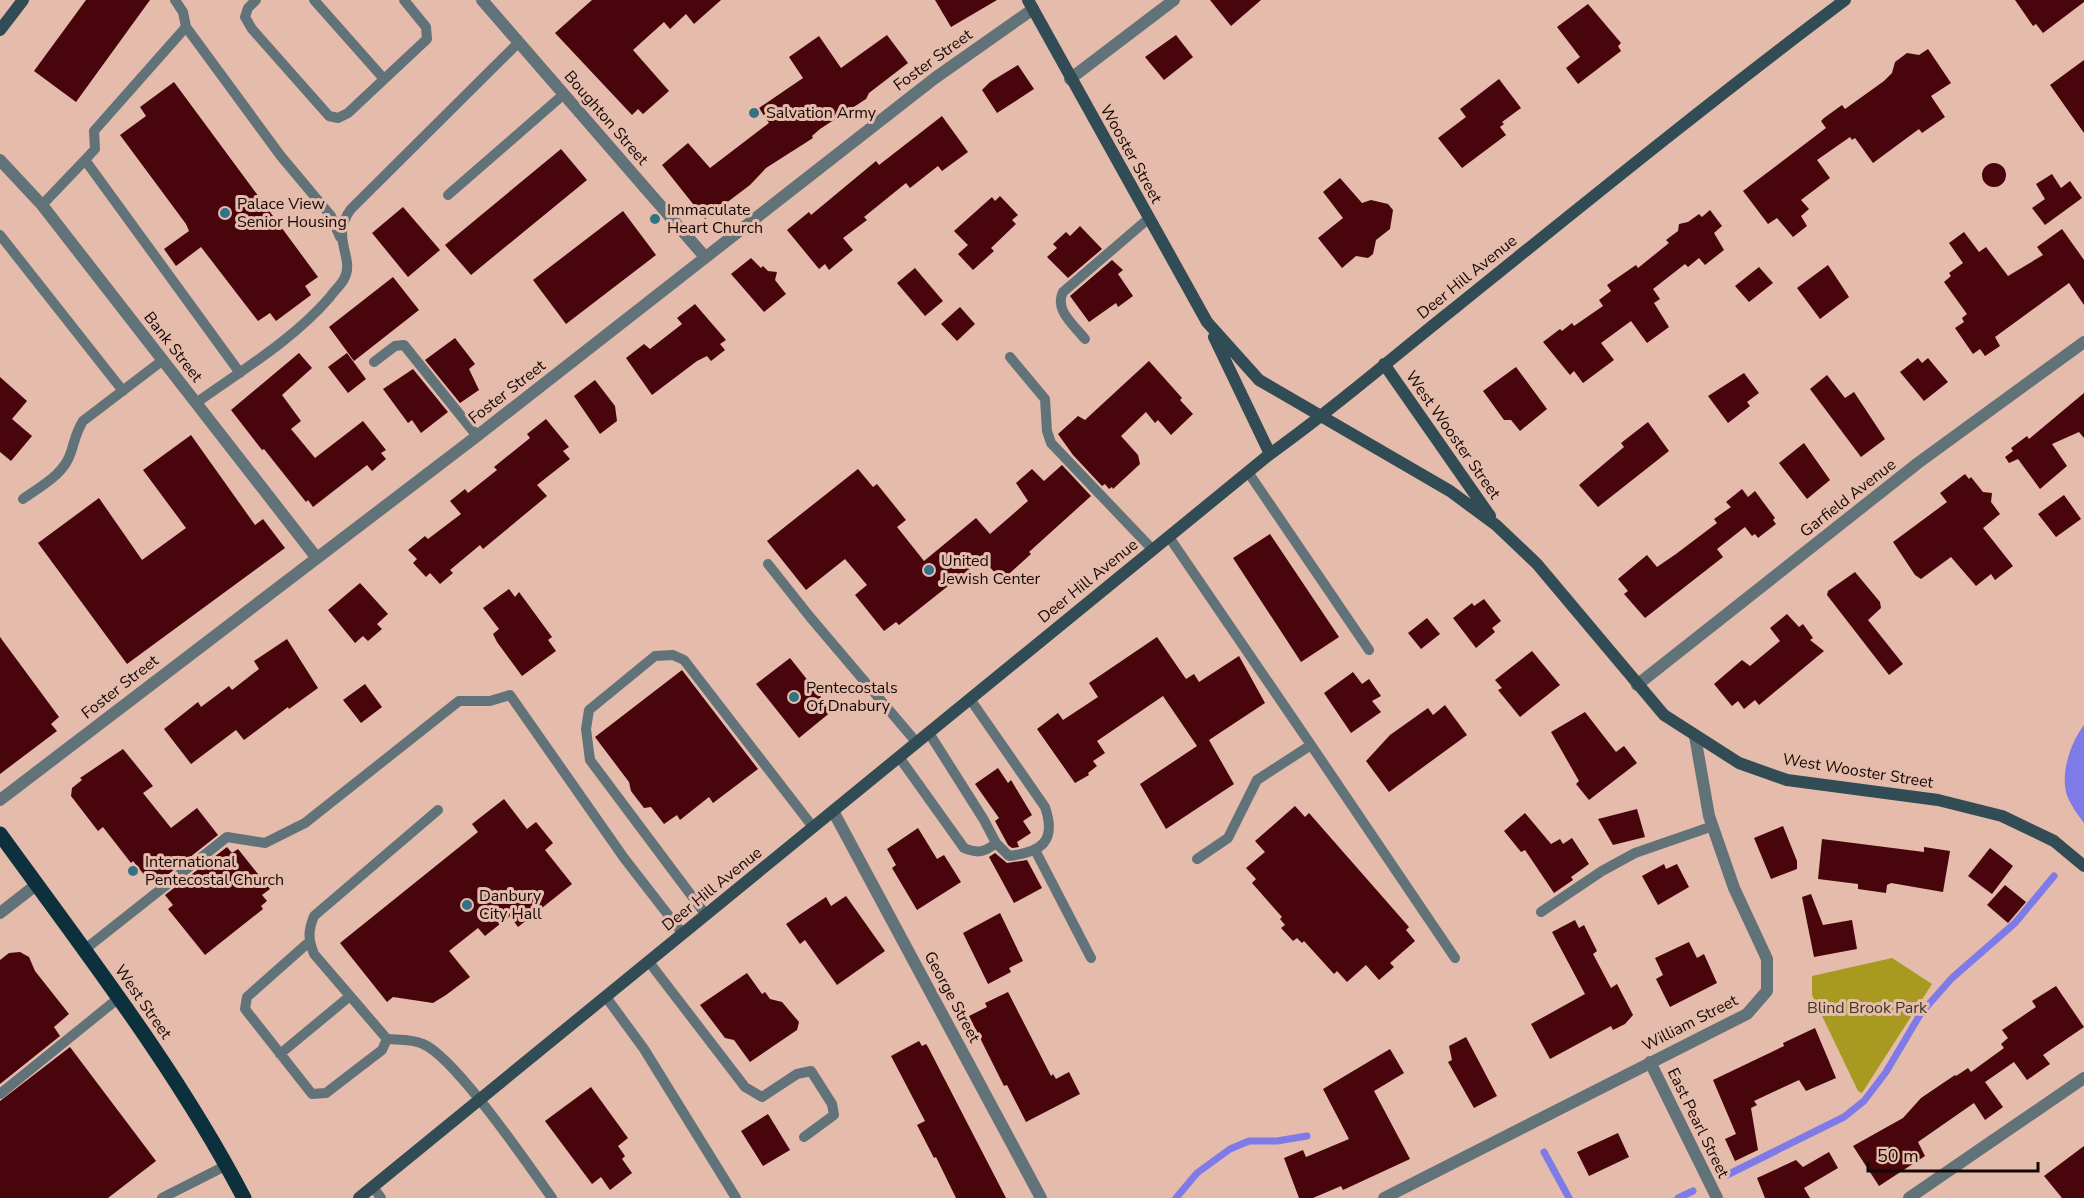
<svg xmlns="http://www.w3.org/2000/svg" width="2084" height="1198" font-family="'Nunito Sans',sans-serif">
<style>
.green{fill:#a89a21}
.water{fill:#7e7ae8}
.lines{fill:none;stroke-linecap:round;stroke-linejoin:round}
.stream{stroke:#7e7ae8;stroke-width:7}
.building{fill:#48050c}
.lane{stroke:#617379;stroke-width:10}
.street{stroke:#617379;stroke-width:12}
.secondary{stroke:#314c55;stroke-width:12}
.primary{stroke:#0c303c;stroke-width:15}
.poi-dot{fill:#327186;stroke:#e5bbab;stroke-width:2}
.labels{text-anchor:middle;dominant-baseline:central;stroke-width:6;stroke-linejoin:round;paint-order:stroke}
.street-label{font-size:16px;fill:#150804;stroke:#e5bbab}
.poi-label{font-size:16px;fill:#150804;stroke:#e5bbab;text-anchor:start}
.park-label{font-size:16px;fill:#3b3921;stroke:#e5bbab}
</style>
<rect width="100%" height="100%" fill="#e5bbab"/>
<path class="green" d="M1892,958L1932,984L1862,1093L1858,1091L1812,995V976Z"/>
<path class="water" d="M2084,725V823C2078,815 2072,807 2068,798C2059,777 2070,743 2084,725Z"/>
<g class="lines">
<path class="stream" d="M1544,1152L1569,1198
M1727,1175L1844,1117L1864,1101L1886,1072L1921,1013L1952,978L2015,923L2054,876
M1176,1198L1197,1173L1230,1149L1249,1141H1277L1307,1136
M1678,1198L1693,1191"/>
</g>
<path class="building" d="M86,0H150L76,102L34,71Z
M592,0H721L694,24L686,14L670,29L664,22L633,50L669,91L643,114L638,109L632,115L555,33Z
M935,0H997L951,27Z
M1210,0H1261L1231,26Z
M2015,0H2084V2L2043,33L2036,24L2033,26Z
M1588,4L1621,43L1618,46L1621,51L1578,84L1566,68L1580,57L1557,27Z
M887,35L908,63L869,93L866,99L820,129L812,136L813,138L766,168L750,185L705,219L662,165L688,143L710,168L769,123L759,108L803,78L789,57L819,36L841,68Z
M1176,35L1193,57L1164,80L1145,57Z
M1928,49L1951,83L1931,96L1945,117L1922,133L1919,129L1873,163L1855,138L1852,140L1850,137L1817,160L1830,178L1801,200L1809,209L1801,216L1807,226L1793,237L1777,218L1768,224L1743,191L1826,128L1821,121L1824,118L1842,105L1845,109L1884,81L1892,73L1895,62L1907,53L1919,55Z
M2084,60V133L2050,85Z
M1018,65L1034,89L997,113L982,90L990,82Z
M1499,79L1521,108L1502,122L1504,124L1500,127L1506,135L1462,168L1438,138L1466,117L1460,109Z
M174,82L318,277L305,286L311,295L276,321L270,313L258,321L201,247L176,266L164,249L189,231L186,224L120,135L146,116L140,107Z
M942,116L968,152L942,171L938,166L910,188L906,183L864,217L867,220L843,238L853,250L829,270L825,264L819,269L787,230L809,212L811,215L876,161L879,165Z
M561,149L587,180L471,275L445,245Z
M1982 175a12 12 0 1 1 24 0a12 12 0 1 1-24 0Z
M2052,174L2061,188L2070,181L2082,198L2045,225L2032,208L2045,199L2036,184Z
M1340,178L1362,203L1371,200L1388,204L1393,210L1390,229L1376,240L1373,254L1368,258L1356,256L1342,268L1318,238L1343,218L1323,192Z
M1000,196L1018,215L1012,220L1016,224L991,248L994,251L973,270L958,254L968,245L954,231L992,197L995,201Z
M403,207L440,250L408,277L372,233Z
M1710,210L1722,226L1714,233L1724,250L1705,265L1699,258L1688,267L1685,264L1653,289L1660,299L1654,303L1669,327L1647,343L1631,321L1601,343L1614,360L1583,383L1574,371L1570,375L1543,342L1560,329L1562,331L1572,323L1574,326L1603,306L1599,300L1611,291L1607,285L1636,265L1638,268L1669,243L1666,240L1678,231L1679,224L1688,222L1699,214L1702,217Z
M623,211L656,255L566,324L533,280Z
M1080,226L1102,249L1068,278L1047,257L1057,248L1053,244L1066,232L1070,236Z
M2062,229L2084,260V305L2069,283L1995,337L2000,346L1985,356L1980,349L1973,354L1955,328L1964,322L1962,318L1967,314L1944,282L1951,276L1949,273L1963,263L1949,243L1964,232L1979,252L1986,247L2008,276L2043,255L2037,247Z
M751,258L761,268L763,266L768,271L777,272L775,280L786,294L764,312L731,274Z
M1112,260L1123,270L1118,274L1133,296L1118,307L1116,303L1089,322L1070,296Z
M1828,265L1849,297L1820,319L1797,288Z
M1759,267L1773,283L1749,302L1735,286Z
M915,268L943,301L925,316L897,283Z
M393,277L419,310L354,361L329,327Z
M695,304L726,340L720,344L725,350L711,361L707,356L697,361L652,395L626,358L644,344L650,349L682,324L677,318Z
M960,307L975,324L957,341L941,324Z
M455,338L475,364L469,369L479,390L460,403L425,360Z
M299,353L312,368L282,395L301,421L291,429L315,458L363,421L386,450L381,453L386,459L372,471L367,465L313,507L308,500L306,502L264,449L262,450L231,410Z
M347,353L366,379L348,393L328,367Z
M1918,358L1922,363L1928,358L1948,382L1924,401L1900,372Z
M1149,361L1182,398L1180,400L1193,414L1171,435L1158,420L1155,423L1146,412L1121,436L1138,455L1140,464L1113,489L1112,487L1109,489L1105,484L1102,486L1073,455L1058,434L1078,416L1085,420Z
M1516,367L1547,409L1520,431L1511,420H1504L1483,391Z
M413,369L448,412L421,433L412,420L408,423L383,389Z
M1744,373L1759,393L1747,402L1750,406L1728,423L1708,396Z
M1827,375L1845,398L1854,392L1885,439L1861,457L1810,389Z
M0,377L27,401L12,419L32,436L11,461L0,452Z
M595,380L615,406L617,421L600,434L574,396Z
M2084,393V438L2079,432L2052,444L2067,466L2040,489L2018,459L2009,463L2005,457L2013,451L2011,448L2027,436L2029,439Z
M546,419L569,447L563,451L570,459L537,485L547,496L483,549L480,545L450,570L453,573L440,584L430,573L426,577L413,563L417,559L408,550L425,536L428,539L461,514L450,501L465,489L468,493L497,470L494,467L530,438L527,434Z
M1648,422L1669,451L1598,507L1579,485L1624,447L1621,443Z
M191,435L255,525L263,519L285,548L127,664L38,543L99,498L142,560L186,528L143,470Z
M1804,443L1830,480L1807,499L1779,463Z
M1062,465L1091,496L1029,552L1031,554L1002,580L982,559L899,625L896,622L884,631L855,595L867,585L845,559L806,590L767,541L858,469L873,487L877,484L906,520L897,527L924,561L976,518L990,534L1028,501L1016,483L1032,469L1044,481Z
M1965,474L1969,479L1971,477L1983,492L1992,493L1991,502L2000,514L1983,528L2013,566L1995,580L1991,574L1976,586L1951,557L1921,579L1915,575L1893,542L1947,502L1940,493Z
M1742,489L1748,497L1755,491L1775,518L1773,520L1776,524L1758,538L1755,534L1752,536L1745,527L1717,549L1723,557L1645,618L1624,594L1628,591L1618,579L1647,555L1657,567L1676,554L1717,523L1714,519L1731,507L1726,502Z
M2064,495L2081,519L2056,537L2038,514Z
M1270,534L1339,637L1301,662L1233,558Z
M1855,572L1880,602L1881,608L1868,620L1903,664L1889,675L1827,595L1828,591Z
M360,583L388,614L377,624L382,629L368,641L363,636L355,643L328,610Z
M509,589L515,597L519,592L552,637L548,640L556,651L522,676L497,642L493,634L499,629L483,608Z
M1484,599L1501,621L1492,628L1495,632L1476,648L1453,618L1472,603L1474,606Z
M1787,614L1799,627L1803,624L1813,638L1810,640L1824,651L1759,705L1755,700L1744,709L1738,701L1732,706L1714,684L1742,660L1750,666L1780,641L1770,628Z
M1427,618L1440,634L1421,649L1408,633Z
M0,637L59,717L51,724L57,731L0,774Z
M1157,637L1186,679L1194,674L1199,682L1239,656L1265,703L1209,740L1234,784L1166,829L1140,784L1197,746L1163,696L1097,741L1105,753L1093,761L1097,766L1088,773L1089,775L1075,783L1037,729L1058,713L1063,720L1098,697L1089,683Z
M287,639L318,688L289,709L288,707L244,740L236,730L191,764L164,729L198,702L201,707L229,686L232,690L259,669L254,661Z
M1532,651L1560,685L1520,717L1498,690L1502,688L1495,680Z
M790,658L832,711L799,738L756,684Z
M682,670L758,769L713,803L709,797L680,820L677,815L664,824L651,807L644,808L631,791L629,782L595,737Z
M1353,672L1362,684L1369,679L1381,696L1372,701L1381,712L1351,733L1324,693Z
M365,684L382,707L361,723L343,700Z
M1445,705L1467,735L1389,792L1366,761L1390,735L1428,708L1433,715Z
M1585,712L1616,752L1624,746L1637,763L1589,800L1576,784L1579,781L1551,732Z
M123,749L153,786L143,793L171,828L197,808L218,835L156,884L149,875L146,877L133,861L131,863L103,827L98,831L71,796L72,788L82,780L80,778Z
M998,768L1008,783L1011,780L1032,815L1023,821L1031,833L1017,842L1019,847L1012,848L1008,845L995,821L999,818L975,784Z
M504,799L527,829L536,822L553,843L545,850L572,884L518,927L510,916L485,936L478,928L449,951L470,977L446,995L433,1003L393,997L387,1002L340,943L478,832L472,824Z
M1295,806L1305,817L1309,813L1409,927L1406,930L1415,941L1390,963L1394,967L1379,980L1366,965L1347,982L1337,971L1334,974L1304,941L1302,943L1297,938L1293,941L1281,928L1285,925L1280,919L1282,917L1252,883L1256,879L1246,868L1265,852L1255,841Z
M1637,809L1645,837L1613,845L1598,819Z
M1525,813L1551,844L1560,839L1563,844L1572,838L1589,864L1571,877L1573,880L1554,893L1525,850L1521,852L1504,831Z
M1783,826L1797,861V869L1771,879L1754,838Z
M918,828L937,859L944,855L961,882L917,910L892,868L896,865L887,849Z
M1822,839L1924,852V847L1950,851L1943,892L1891,883L1887,885L1886,893L1858,889V884L1818,879Z
M227,847L232,853L238,849L270,889L262,895L267,901L261,906L263,909L205,955L168,909L173,905L165,895Z
M1990,848L2013,866L1992,894L1968,876Z
M995,853L1007,863L1027,860L1042,888L1014,903L989,857Z
M1664,864L1666,869L1677,864L1689,887L1658,905L1642,876Z
M2005,885L2026,902L2008,923L1987,905Z
M1811,894L1823,925L1852,920L1857,949L1814,957L1802,897Z
M846,896L885,951L837,985L805,940L800,944L786,924L826,897L831,906Z
M1000,913L1023,961L1009,968L1011,972L988,984L963,933Z
M1575,920L1579,928L1584,925L1597,951L1593,954L1611,988L1617,984L1633,1015L1625,1024L1613,1030L1611,1026L1550,1059L1531,1024L1585,994L1552,932Z
M1689,942L1697,958L1704,954L1717,983L1670,1007L1656,979L1663,975L1655,958Z
M20,952L29,957L35,971L69,1014L54,1027L60,1036L0,1084V960L9,953Z
M747,973L762,994L765,992L770,999L782,1002L799,1022L797,1030L750,1062L734,1040L725,1038L700,1005Z
M2056,986L2084,1027L2043,1055L2050,1064L2027,1080L2014,1062L1985,1082L2003,1107L1985,1120L1974,1103L1918,1142L1925,1156L1879,1186L1853,1146L1903,1118L1921,1098L1955,1075L1956,1076L1968,1068L1971,1072L2004,1048L2001,1044L2008,1038L2002,1030L2036,1007L2032,1001Z
M1008,992L1051,1076L1053,1074L1056,1079L1069,1072L1080,1094L1026,1122L1007,1085L1004,1086L969,1016L987,1007L985,1003Z
M1815,1028L1836,1078L1806,1091L1799,1080L1754,1101L1757,1105L1751,1108L1758,1150L1735,1161L1725,1139L1736,1134L1713,1080L1784,1046L1783,1043Z
M1466,1037L1497,1096L1474,1108L1448,1062L1452,1060L1449,1046Z
M919,1041L922,1046L926,1044L928,1047L1006,1198H956L936,1157L934,1158L917,1125L925,1121L891,1056Z
M70,1047L156,1161L108,1198H0V1101Z
M1390,1049L1404,1073L1374,1091L1410,1159L1343,1190L1341,1186L1313,1198H1299L1284,1158L1303,1150L1306,1157L1349,1139L1323,1089Z
M591,1087L628,1138L618,1146L625,1156L622,1159L632,1173L610,1190L601,1177L592,1184L545,1121Z
M768,1114L790,1150L763,1166L741,1131Z
M1618,1133L1629,1157L1589,1176L1577,1152Z
M2084,1146V1198H2062L2044,1176Z
M1829,1152L1838,1168L1804,1188L1810,1198H1765L1757,1178L1796,1160L1803,1167Z"/>
<g class="lines">
<path class="lane" d="M175,0L183,12L186,27
M256,0L248,8L245,17L252,29L329,116L338,118L348,113L427,39L426,27L404,0
M314,0L384,79
M85,160L95,149L94,131L186,27L280,155L331,216L340,237
M448,195L564,94
M42,205L85,160L240,373
M0,235L123,391
M1085,339C1074,325 1054,310 1063,292L1148,219
M1010,357L1045,399L1047,431L1051,443L1153,550
M374,362L395,346L404,345L477,436
M196,403C242,370 293,340 330,297C334,291 341,285 344,279C356,258 329,238 351,209L519,42
M1248,472L1369,650
M23,499C41,486 64,475 71,452C75,440 76,432 83,421L163,360
M1169,537L1311,745L1257,780L1228,838L1197,859
M768,564L810,617L917,743
M929,733L984,820L996,843L1009,856C1041,852 1057,842 1045,807L970,699
M1311,745L1455,958
M899,757L964,848C978,854 985,852 996,843
M438,810L314,916C308,931 308,939 314,954L387,1039C398,1040 413,1039 423,1044C455,1057 529,1166 552,1198
M1035,850L1091,958
M1541,912L1602,871L1635,853L1713,826
M706,915L590,760L586,729L589,710L655,656L673,655L684,660L813,827
M309,942L247,997L245,1009L312,1094L326,1093L382,1050L387,1039
M84,950L227,837L265,843L305,823L459,701H490L510,695L624,858L683,934
M649,962L745,1087L762,1097L797,1074L811,1071L832,1104L834,1115L804,1137
M606,997L644,1049L736,1198
M280,1054L350,996
M0,1094L120,997
M373,1187L381,1198
M162,1198L227,1165"/>
<path class="street" d="M482,0L705,257
M1070,79L1174,0
M0,160L42,205L316,557
M1637,685L1918,463L2084,342
M0,800L477,436L935,78L1033,9
M833,811L1041,1198
M0,913L36,885
M1650,1062L1717,1198
M1384,1198L1747,1014L1767,991V959L1734,888L1709,816L1695,736
M1909,1198L2084,1078"/>
<path class="secondary" d="M1028,0L1207,322L1259,380L1450,491L1496,525L1537,564L1664,715L1739,763L1787,780L1938,800L2002,816L2054,841L2084,866
M0,30L23,0
M1214,337L1270,454
M1384,364L1490,516
M359,1198L1270,454C1335,408 1394,356 1456,307C1585,203 1713,99 1845,0"/>
<path class="primary" d="M0,834C86,953 176,1068 244,1198"/>
</g>
<g class="poi-dot">
<circle cx="754" cy="113" r="6"/>
<circle cx="225" cy="213" r="6"/>
<circle cx="655" cy="219" r="6"/>
<circle cx="929" cy="570" r="6"/>
<circle cx="794" cy="697" r="6"/>
<circle cx="133" cy="871" r="6"/>
<circle cx="467" cy="905" r="6"/>
</g>
<g class="labels">
<g class="street-label">
<text transform="translate(933 60) rotate(-36)">Foster Street</text>
<text transform="translate(606 118) rotate(49)">Boughton Street</text>
<text transform="translate(1131 154) rotate(61)">Wooster Street</text>
<text transform="translate(1467 277) rotate(-39)">Deer Hill Avenue</text>
<text transform="translate(173 347) rotate(52)">Bank Street</text>
<text transform="translate(507 392) rotate(-38)">Foster Street</text>
<text transform="translate(1453 435) rotate(55)">West Wooster Street</text>
<text transform="translate(1848 498) rotate(-38)">Garfield Avenue</text>
<text transform="translate(1088 581) rotate(-39)">Deer Hill Avenue</text>
<text transform="translate(120 687) rotate(-38)">Foster Street</text>
<text transform="translate(1858 771) rotate(9)">West Wooster Street</text>
<text transform="translate(712 889) rotate(-39)">Deer Hill Avenue</text>
<text transform="translate(952 997) rotate(62)">George Street</text>
<text transform="translate(143 1002) rotate(55)">West Street</text>
<text transform="translate(1690 1023) rotate(-27)">William Street</text>
<text transform="translate(1698 1123) rotate(64)">East Pearl Street</text>
</g>
<g class="poi-label">
<text x="766" y="113">Salvation Army</text>
<text x="237" y="204">Palace View<tspan x="237" dy="18">Senior Housing</tspan></text>
<text x="667" y="210">Immaculate<tspan x="667" dy="18">Heart Church</tspan></text>
<text x="941" y="561">United<tspan x="941" dy="18">Jewish Center</tspan></text>
<text x="806" y="688">Pentecostals<tspan x="806" dy="18">Of Dnabury</tspan></text>
<text x="145" y="862">International<tspan x="145" dy="18">Pentecostal Church</tspan></text>
<text x="479" y="896">Danbury<tspan x="479" dy="18">City Hall</tspan></text>
</g>
<g class="park-label">
<text x="1867" y="1008">Blind Brook Park</text>
</g>
</g>
<path d="M1868 1162v9h170v-9" fill="none" stroke="#150804" stroke-width="3"/>
<text x="1877" y="1162" font-size="18" fill="#150804" stroke="#e5bbab" stroke-width="4.5" paint-order="stroke">50 m</text>
</svg>
